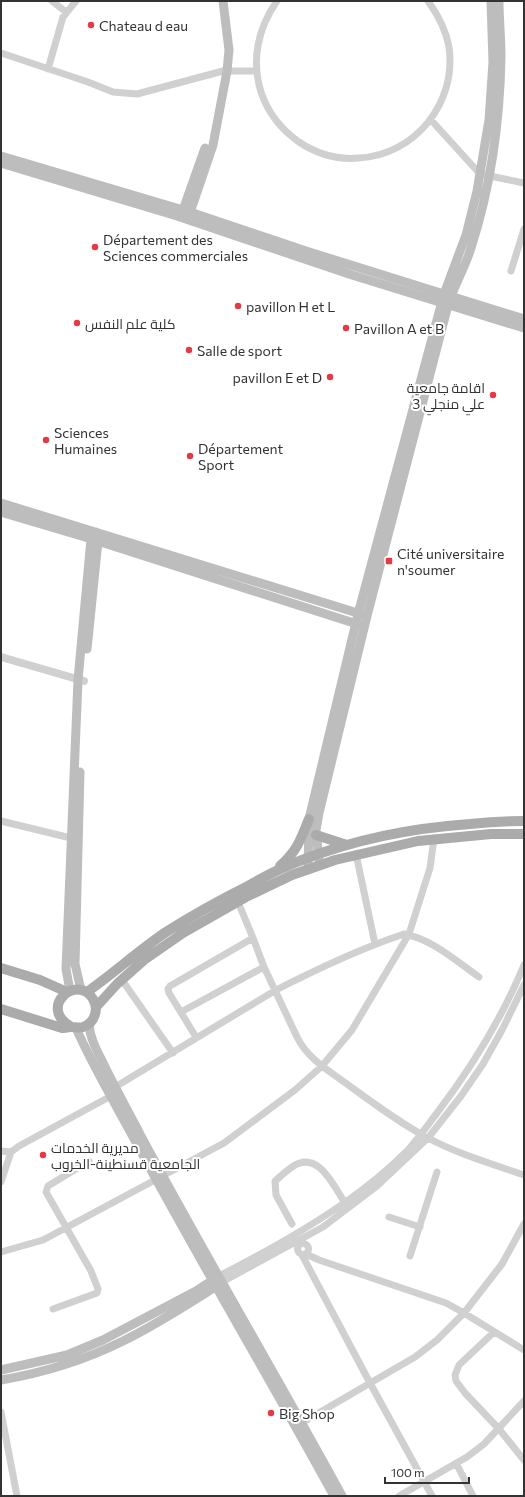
<svg xmlns="http://www.w3.org/2000/svg" width="525" height="1497" font-family="Commissioner,Cairo,sans-serif">
<style>
.lines{fill:none;stroke-linecap:round;stroke-linejoin:round}
.minor{stroke:#d0d0d0;stroke-width:7}
.tertiary{stroke:#d0d0d0;stroke-width:8}
.secondary{stroke:#bdbdbd;stroke-width:9}
.primary{stroke:#ababab;stroke-width:10}
.poi-dot{fill:#e63946;stroke:#fff;stroke-width:1.5}
.labels{text-anchor:middle;dominant-baseline:central;stroke-width:4;stroke-linejoin:round;paint-order:stroke}
.poi-label{font-size:14px;fill:#333;stroke:#fff;text-anchor:start}
</style>
<rect width="100%" height="100%" fill="#fff"/>
<g class="lines">
<path class="minor" d="M52,1L66,12
M277,1C258,28 251,60 261,92C268,113 282,130 299,142C317,154 338,160 359,158C415,155 457,103 449,47C446,30 438,15 428,1
M1,53L88,82L113,92L137,94L223,71H256
M48,69L63,17L76,1
M431,120L480,174L524,183
M511,271L524,229
M1,821L75,839
M356,854L375,944
M238,902L253,938
M122,980L173,1053
M181,1012L264,967
M196,1037L169,993L168,989L170,986L253,938L264,967L297,1037C308,1059 328,1070 347,1084C373,1103 400,1123 428,1138C458,1154 492,1164 524,1175
M1,1151L11,1152L19,1146L111,1096L115,1087L276,990C317,969 359,949 404,934C432,939 456,961 479,977
M1,1182L11,1152
M389,1217L420,1227
M292,1224L276,1195L275,1181C281,1176 286,1171 292,1167C318,1149 333,1185 345,1203
M297.5 1249a5.5 5.5 0 1 1 11 0a5.5 5.5 0 1 1-11 0Z
M1,1252L43,1240L224,1143L295,1090L322,1066L352,1030L409,934L430,868L434,838
M306,1254L319,1260L446,1303L464,1313L524,1350
M302,1255L370,1383L432,1496
M410,1256L437,1172
M219,1276C262,1254 304,1231 344,1203C366,1188 388,1170 407,1151C418,1139 427,1126 437,1113C472,1067 502,1018 524,965
M222,1282L323,1227L377,1186L428,1138L461,1096L483,1064L502,1030L524,985
M53,1309L97,1293L98,1289L91,1271L46,1192L48,1186L89,1161
M494,1332L459,1365L455,1375L456,1381L465,1393L499,1429L524,1460
M1,1412L17,1496
M298,1425L415,1357L437,1340L464,1313L502,1264L524,1224
M456,1463L473,1496
M399,1496L467,1457L484,1444L524,1401"/>
<path class="tertiary" d="M1,657L84,681"/>
<path class="secondary" d="M1,156L190,212L306,251L524,319
M1,163L177,216L352,275L524,328
M183,215V210L205,148
M186,216L190,212L194,201L213,145L227,71L229,50L223,1
M1,503L364,615
M1,512L85,537L360,625
M87,649L98,541L96,532
M80,772L75,964L81,990
M319,861L316,830L319,813L367,616L448,305C454,285 465,268 471,248C491,186 500,121 501,56C501,38 499,19 499,1
M308,869L309,819L358,614L444,294L466,235L477,191L489,120L493,62L491,1
M70,991L66,969L78,680L91,539L96,532
M89,1024C90,1040 99,1054 106,1069C117,1091 129,1113 141,1136C206,1257 276,1375 342,1496
M76,1028C94,1069 118,1108 139,1148C202,1265 270,1379 334,1496
M1,1370L67,1355L103,1340L196,1291L216,1278
M1,1380C42,1373 85,1360 123,1341C156,1325 188,1304 220,1284"/>
<path class="primary" d="M316,835L347,845
M280,866C298,850 300,840 309,819
M1,968L40,980L67,992
M87,992C114,973 138,951 166,932C193,915 220,900 248,886C265,876 283,867 302,860C356,839 412,828 470,824C488,822 506,821 524,821
M96,1007L117,984L144,960L183,933L248,896L292,875L335,860L418,841L491,834H524
M1,1009L62,1028C65,1028 68,1027 71,1027C75,1027 79,1028 83,1027C95,1023 99,1009 93,999C77,973 38,1007 70,1026"/>
</g>
<g class="poi-dot">
<circle cx="91" cy="25" r="4"/>
<circle cx="95" cy="247" r="4"/>
<circle cx="238" cy="306" r="4"/>
<circle cx="77" cy="323" r="4"/>
<circle cx="346" cy="328" r="4"/>
<circle cx="189" cy="350" r="4"/>
<circle cx="330" cy="377" r="4"/>
<circle cx="493" cy="395" r="4"/>
<circle cx="46" cy="440" r="4"/>
<circle cx="190" cy="456" r="4"/>
<rect x="385" y="557" width="8" height="8" rx="2"/>
<circle cx="43" cy="1155" r="4"/>
<circle cx="271" cy="1413" r="4"/>
</g>
<g class="labels">
<g class="poi-label">
<text x="99" y="25">Chateau d eau</text>
<text x="103" y="239">Département des<tspan x="103" dy="16">Sciences commerciales</tspan></text>
<text x="246" y="306">pavillon H et L</text>
<text x="85" y="323">كلية علم النفس</text>
<text x="354" y="328">Pavillon A et B</text>
<text x="197" y="350">Salle de sport</text>
<text x="322" y="377" text-anchor="end">pavillon E et D</text>
<text x="485" y="387" text-anchor="end">اقامة جامعية<tspan x="485" dy="16">علي منجلي 3</tspan></text>
<text x="54" y="432">Sciences<tspan x="54" dy="16">Humaines</tspan></text>
<text x="198" y="448">Département<tspan x="198" dy="16">Sport</tspan></text>
<text x="397" y="553">Cité universitaire<tspan x="397" dy="16">n'soumer</tspan></text>
<text x="51" y="1147">مديرية الخدمات<tspan x="51" dy="16">الجامعية قسنطينة-الخروب</tspan></text>
<text x="279" y="1413">Big Shop</text>
</g>
</g>
<rect width="525" height="1497" fill="none" stroke="#333333" stroke-width="4"/>
<path d="M385 1477v6h84v-6" fill="none" stroke="#333333" stroke-width="2"/>
<text x="391" y="1477" font-size="12" fill="#333333" stroke="#ffffff" stroke-width="3" paint-order="stroke">100 m</text>
</svg>
